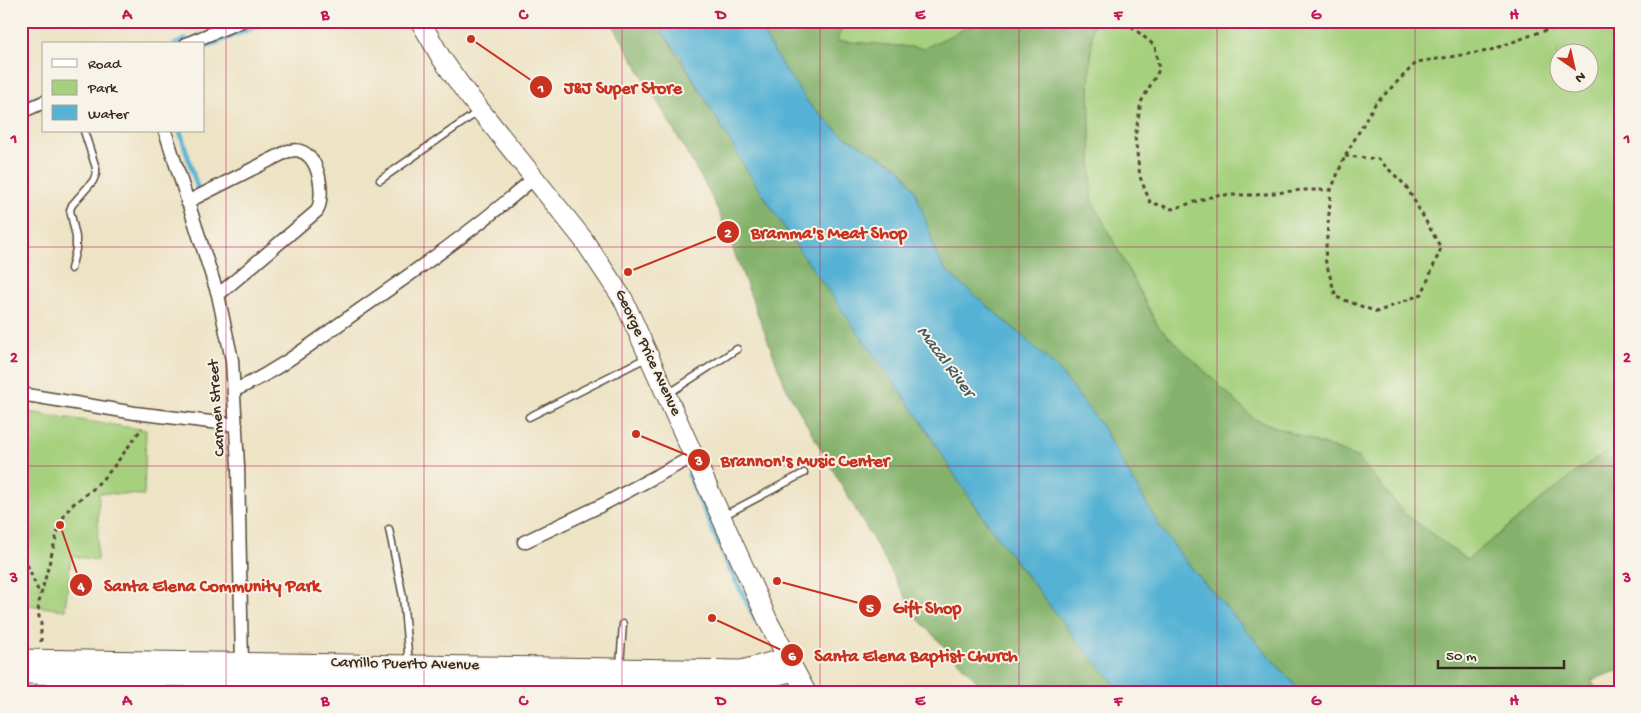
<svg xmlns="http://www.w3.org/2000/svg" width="1641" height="713" font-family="'Gochi Hand',sans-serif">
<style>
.green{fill:#a5d07d;stroke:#707d4e;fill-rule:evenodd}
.forest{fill:#84b26c;stroke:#606e45}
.water{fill:#57b2d4;stroke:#496e79}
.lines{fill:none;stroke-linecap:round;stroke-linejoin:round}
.stream{stroke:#57b2d4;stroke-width:5}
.lane-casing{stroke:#564637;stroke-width:9}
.street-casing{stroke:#564637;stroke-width:15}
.secondary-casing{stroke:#564637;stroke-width:21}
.path{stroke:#564637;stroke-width:3;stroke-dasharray:4 4;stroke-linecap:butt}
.lane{stroke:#fff;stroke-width:6}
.street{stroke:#fff;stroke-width:12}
.secondary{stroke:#fff;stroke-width:19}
.grid{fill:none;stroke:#c2185b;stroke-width:1;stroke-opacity:0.55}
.labels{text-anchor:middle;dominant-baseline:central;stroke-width:4;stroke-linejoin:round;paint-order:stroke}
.street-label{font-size:16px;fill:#3b2a1e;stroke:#f7f3e8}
.water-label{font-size:18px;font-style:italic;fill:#455a5e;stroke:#f7f3e8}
.leader{fill:none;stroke:#c8321e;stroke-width:2}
.callout-dot{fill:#c8321e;stroke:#f7f3e8;stroke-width:2}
.mark-label{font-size:15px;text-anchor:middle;font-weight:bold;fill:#fff}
.callout-label{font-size:18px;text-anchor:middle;font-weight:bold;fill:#c8321e;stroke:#f7f3e8;stroke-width:4;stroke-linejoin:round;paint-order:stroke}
.neatline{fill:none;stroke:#c2185b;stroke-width:2}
.grid-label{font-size:16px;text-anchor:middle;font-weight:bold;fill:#c2185b}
</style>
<rect width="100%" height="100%" fill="#f7f3e8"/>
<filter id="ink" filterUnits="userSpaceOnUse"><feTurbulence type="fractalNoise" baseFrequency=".02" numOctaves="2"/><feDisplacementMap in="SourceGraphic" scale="10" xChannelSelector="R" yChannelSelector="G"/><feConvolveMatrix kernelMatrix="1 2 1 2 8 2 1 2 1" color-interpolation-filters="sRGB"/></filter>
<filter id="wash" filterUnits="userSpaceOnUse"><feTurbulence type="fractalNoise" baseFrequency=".0096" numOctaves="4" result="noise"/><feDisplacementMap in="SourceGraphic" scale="20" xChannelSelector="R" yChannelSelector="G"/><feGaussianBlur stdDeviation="1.12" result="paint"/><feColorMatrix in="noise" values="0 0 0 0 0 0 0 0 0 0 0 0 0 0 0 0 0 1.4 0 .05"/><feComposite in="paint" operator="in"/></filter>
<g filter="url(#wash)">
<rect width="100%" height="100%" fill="#ede3c5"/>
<path class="green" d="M844,21H980L925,48L836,41Z
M1093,21H1620V443L1576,472L1467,560L1405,514L1357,457L1254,419L1158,326L1092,201L1089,88ZM1558,52H1588V82H1558Z
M21,411L146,430L144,495L99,493L97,560L71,556L65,610L21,604Z"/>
<path class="forest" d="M611,21H654C696,78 728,140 766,199C814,274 870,344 919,418C946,458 969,500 998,538C1037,591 1079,642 1122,692H987L919,620L786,388L718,210L706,186Z
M756,21H844L837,41L925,48L980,21H1093L1089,88L1092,201L1158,326L1254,419L1357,457L1405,514L1467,560L1576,472L1620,443V670L1591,680L1598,692H1301L1193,570L1161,529L1101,425L1057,368L1018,332L945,270L936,253L914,189L900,168L841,134L810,105L780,62Z"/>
<path class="water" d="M654,21H756L780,62L810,105L841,134L900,168L914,189L925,218L936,253L945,270L1018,332L1057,368L1101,425L1161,529L1193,570L1301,692H1122L1078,642L998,538L957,479L919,418L799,250L746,169L680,56Z"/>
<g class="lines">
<path class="stream" d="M175,44L186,39
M204,48L268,21
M21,104L44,95
M180,131L199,193
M689,475L728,565L756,620"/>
</g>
</g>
<g filter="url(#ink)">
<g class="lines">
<defs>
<path id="lane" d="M380,180L479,111
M71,269L76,249V237L70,210L72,205L93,181L96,174V168L84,131
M668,394L737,349
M529,417L648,357
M723,516L804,473
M389,529L403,597L409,663
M620,665L623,624
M81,692L83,676"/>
<path id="street" d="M186,44L242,21
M21,112L44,102
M165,131L218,295L232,360L238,466L242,663L247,679L248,692
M187,202L288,151C292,151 296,149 300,151C320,157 325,195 317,211L218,295
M235,390C276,372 311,344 348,318C411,274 476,229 534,178
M21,394L135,413L236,425
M524,542L600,506L694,456"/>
<path id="secondary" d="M420,21L442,59L464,90L583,239L623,299L769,623L806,692
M21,659L742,670L786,658
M21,674L364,680L747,683L794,671"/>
</defs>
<use href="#lane" class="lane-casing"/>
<use href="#street" class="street-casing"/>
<use href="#secondary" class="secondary-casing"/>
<path class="path" d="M1125,21L1155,46L1159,70L1141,102L1135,137L1140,177L1150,202L1172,209L1217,195H1256L1302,190H1331
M1345,156L1378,159L1406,186L1441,248L1422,294L1377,312L1336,297L1325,259L1331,190L1345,156L1375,104L1417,62L1488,51L1540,32L1582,21
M21,550L40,595
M41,642V623L38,613L39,602L58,530L65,514L72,505L93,489L112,469L142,428"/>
<use href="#lane" class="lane"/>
<use href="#street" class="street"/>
<use href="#secondary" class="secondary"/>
</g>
</g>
<path class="grid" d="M226,21V692M424,21V692M622,21V692M820,21V692M1019,21V692M1217,21V692M1415,21V692M21,247H1620M21,466H1620"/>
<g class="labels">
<g class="street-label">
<text transform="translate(647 353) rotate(65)">George Price Avenue</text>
<text transform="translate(218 408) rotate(-94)">Carmen Street</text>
<text transform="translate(405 665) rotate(1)">Carrillo Puerto Avenue</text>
</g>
<g class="water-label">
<text transform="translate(945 362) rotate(53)">Macal River</text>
</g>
</g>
<path class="leader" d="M471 39L541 87M628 272L728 232M636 434L699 460M60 525L81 585M777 581L870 606M712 618L792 655"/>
<g class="callout-dot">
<circle cx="471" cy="39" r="5"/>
<circle cx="628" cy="272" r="5"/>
<circle cx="636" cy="434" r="5"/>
<circle cx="60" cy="525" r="5"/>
<circle cx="777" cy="581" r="5"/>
<circle cx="712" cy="618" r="5"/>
<circle cx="541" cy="87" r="12"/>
<circle cx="728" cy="232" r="12"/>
<circle cx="699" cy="460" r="12"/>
<circle cx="81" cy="585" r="12"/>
<circle cx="870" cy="606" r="12"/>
<circle cx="792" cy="655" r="12"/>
</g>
<g class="mark-label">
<text x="541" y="92">1</text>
<text x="728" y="237">2</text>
<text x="699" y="465">3</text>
<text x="81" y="590">4</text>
<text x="870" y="612">5</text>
<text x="792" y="660">6</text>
</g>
<g class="callout-label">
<text x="623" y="93">J&amp;J Super Store</text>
<text x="829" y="238">Bramma's Meat Shop</text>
<text x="805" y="466">Brannon's Music Center</text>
<text x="212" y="591">Santa Elena Community Park</text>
<text x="927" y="613">Gift Shop</text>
<text x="916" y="661">Santa Elena Baptist Church</text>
</g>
<rect width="1641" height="713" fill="none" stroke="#f7f3e8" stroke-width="55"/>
<rect x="42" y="42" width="162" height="90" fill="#f7f3e8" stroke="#aca397"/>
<rect x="52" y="59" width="25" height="8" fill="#ffffff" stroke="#aca397"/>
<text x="88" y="68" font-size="15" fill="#3b2a1e">Road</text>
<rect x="52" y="80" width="25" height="15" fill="#a5d07d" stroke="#aca397"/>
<text x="88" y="92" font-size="15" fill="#3b2a1e">Park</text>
<rect x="52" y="105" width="25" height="15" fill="#57b2d4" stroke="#aca397"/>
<text x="88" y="118" font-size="15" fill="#3b2a1e">Water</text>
<g transform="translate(1574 68) rotate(146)"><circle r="24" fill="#f7f3e8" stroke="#aca397"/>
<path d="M0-4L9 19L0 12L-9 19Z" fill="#c8321e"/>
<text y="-8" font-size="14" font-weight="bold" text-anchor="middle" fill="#3b2a1e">N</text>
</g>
<path d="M1438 660v8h126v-8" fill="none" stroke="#3b2a1e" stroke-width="2.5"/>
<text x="1446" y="660" font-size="15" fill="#3b2a1e" stroke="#f7f3e8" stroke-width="4" paint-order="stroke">50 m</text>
<rect x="28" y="28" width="1586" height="658" class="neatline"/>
<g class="grid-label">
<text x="127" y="19">A</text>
<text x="325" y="19">B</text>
<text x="523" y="19">C</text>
<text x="721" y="19">D</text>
<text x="920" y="19">E</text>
<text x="1118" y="19">F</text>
<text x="1316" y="19">G</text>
<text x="1514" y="19">H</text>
<text x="14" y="143">1</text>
<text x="1627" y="143">1</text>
<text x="14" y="362">2</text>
<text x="1627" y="362">2</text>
<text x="14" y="582">3</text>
<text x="1627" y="582">3</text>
<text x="127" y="705">A</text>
<text x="325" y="705">B</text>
<text x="523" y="705">C</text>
<text x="721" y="705">D</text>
<text x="920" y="705">E</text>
<text x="1118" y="705">F</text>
<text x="1316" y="705">G</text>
<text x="1514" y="705">H</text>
</g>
</svg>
